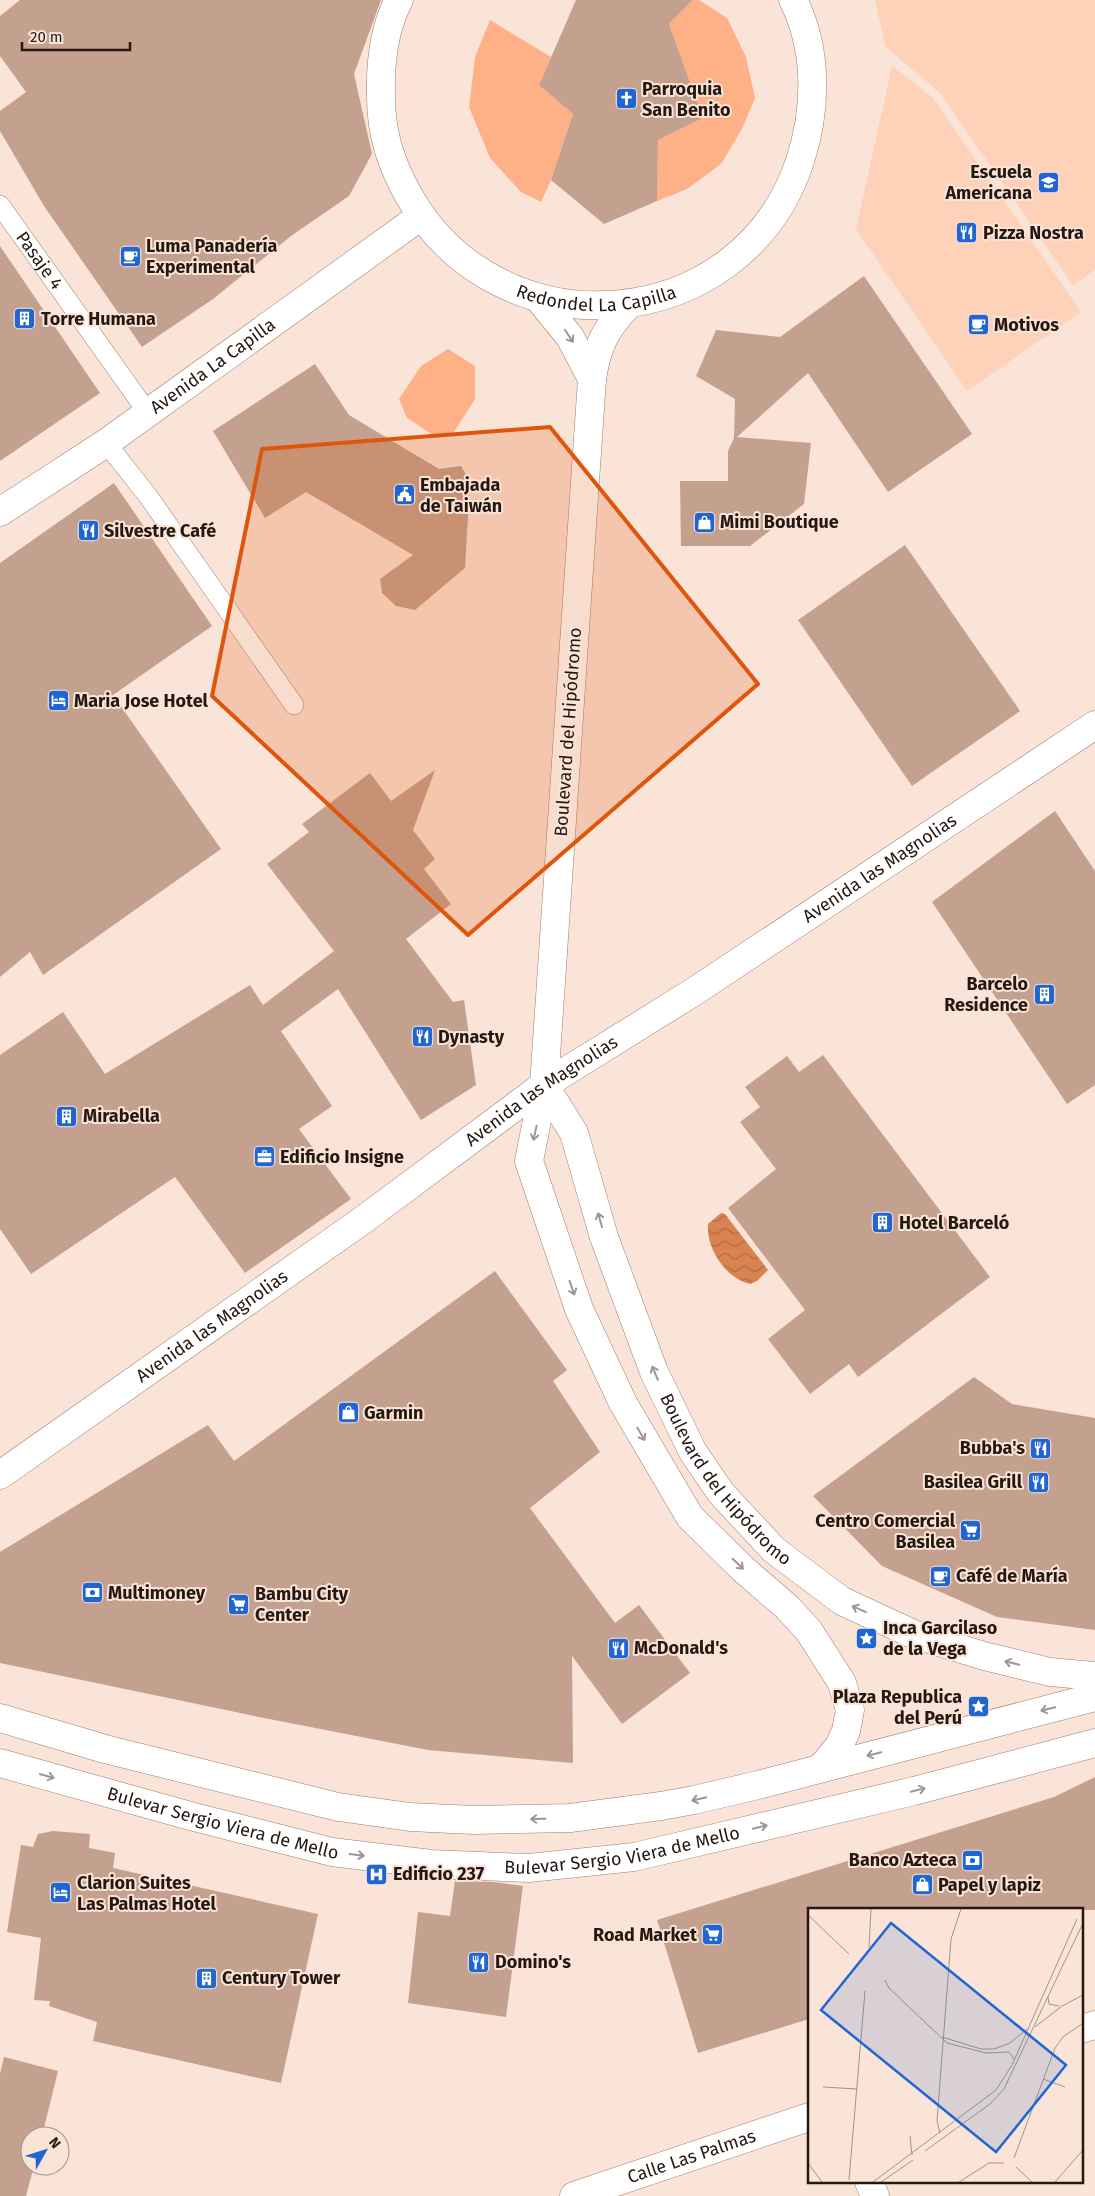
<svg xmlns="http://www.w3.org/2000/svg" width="1095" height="2196" font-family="'Fira Sans',sans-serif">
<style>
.built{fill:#fed1b9}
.green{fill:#feb086}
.water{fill:url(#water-waves)}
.building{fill:#c4a18e}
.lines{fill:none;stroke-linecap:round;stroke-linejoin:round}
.lane-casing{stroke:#9f7d6b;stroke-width:20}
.street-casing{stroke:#9f7d6b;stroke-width:29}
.secondary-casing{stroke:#9f7d6b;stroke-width:29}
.lane{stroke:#fff;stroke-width:19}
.street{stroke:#fff;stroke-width:28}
.secondary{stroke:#fff;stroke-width:28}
.oneway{stroke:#9d9794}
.marked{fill:#de560c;fill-opacity:0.2;stroke:#de560c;stroke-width:4;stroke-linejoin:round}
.labels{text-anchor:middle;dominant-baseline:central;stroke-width:4;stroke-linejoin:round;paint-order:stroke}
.poi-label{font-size:18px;font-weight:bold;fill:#251811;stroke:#fae3d7;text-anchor:start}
.street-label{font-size:18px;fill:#251811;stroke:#fae3d7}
.inset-road{fill:none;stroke:#a59288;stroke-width:1}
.view{fill:#1f66d2;fill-opacity:0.15;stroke:#1f66d2;stroke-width:2.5}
.inset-edge{fill:none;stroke:#251811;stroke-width:2.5}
</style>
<defs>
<pattern id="water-waves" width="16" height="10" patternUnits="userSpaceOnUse" patternTransform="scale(1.25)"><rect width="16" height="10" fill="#da8352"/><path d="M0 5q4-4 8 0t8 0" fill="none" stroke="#b16a43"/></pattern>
</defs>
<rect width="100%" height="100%" fill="#fae3d7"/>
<path class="built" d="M875,0H1095V270L1073,285L940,93L886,47Z
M892,66L933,98L1081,312L967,391L856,229Z"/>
<path class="green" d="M693,0H699L727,18L746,57L755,98L742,129L721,164L687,189L657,201L658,140L703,118L669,24Z
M490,20L551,57L539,85L573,114L551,180L541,202L521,192L490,158L469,107L475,57Z
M448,349L475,366V399L454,432L436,437L407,418L399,399L421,366Z"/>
<path class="water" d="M721,1213L725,1214L768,1270L757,1281L750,1284C725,1278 706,1248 708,1224Z"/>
<path class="building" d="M20,0H381L354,74L372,154L349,196L291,236L213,299L142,347L44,206L0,131V111L26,92L0,56V16Z
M576,0H693L669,24L703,118L658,140L657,201L604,224L551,180L573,114L539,85Z
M0,246L100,393L0,461Z
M864,276L972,434L888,492L808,373L737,437L811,443L804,504L750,546H681L680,481H728V451L734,438L735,399L696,376L716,330L780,337Z
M315,364L349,415L439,469L461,466L470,482L465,568L415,610L396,606L382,593L380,579L413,555L306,492L265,518L213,431Z
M114,483L212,626L113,695L221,849L43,975L30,952L0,977V563Z
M905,545L1020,711L912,786L798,620Z
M435,770L413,830L435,859L424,869L451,904L406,939L453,1002L464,1000L476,1085L421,1120L338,989L281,1031L332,1106L299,1129L351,1199L245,1273L175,1177L31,1274L0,1229V1055L63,1012L105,1074L250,985L263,1005L334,951L267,864L309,832L302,824L370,773L391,801Z
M1055,811L1095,871V1085L1067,1104L932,902Z
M823,1055L990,1277L858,1377L849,1364L810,1394L768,1339L805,1310L728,1208L776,1169L740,1122L760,1107L745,1087L787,1056L799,1072Z
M495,1271L567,1370L553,1381L600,1452L530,1508L615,1623L639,1605L690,1673L622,1724L572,1656L573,1763L428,1750L259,1717L0,1663V1552L208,1425L234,1461Z
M974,1377L1012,1404L1095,1418V1630L997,1617L882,1566L813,1496Z
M1095,1777V1910H809V2019L698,2053L657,1920L1054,1797Z
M53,1831L90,1834L89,1848L115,1853L113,1868L318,1914L281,2083L93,2041L97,2022L49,2006L50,2001L34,2000L41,1938L7,1932L21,1845L33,1847L38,1834Z
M455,1881L493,1882L523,1886L506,2017L408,2003L418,1912L450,1916Z
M4,2057L58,2071L42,2136H30V2166H34L26,2196H0V2074Z"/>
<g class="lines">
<defs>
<g id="lane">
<path id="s1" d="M0,205L148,413"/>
<path d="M106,443L148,496L294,705"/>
</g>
<g id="street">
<path id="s2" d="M0,1475L363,1220L544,1085L695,991L1095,725"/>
<path d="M1081,2029L1095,2025"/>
<path d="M869,2182L875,2196"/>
<path id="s3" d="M574,2196L809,2117"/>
</g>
<g id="secondary">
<path id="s4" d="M399,0C383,30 380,64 381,97C381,134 391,164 409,196C500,356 742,337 800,161C817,109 818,49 793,0"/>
<path d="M539,299L570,337L592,379"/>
<path d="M629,304C606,328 597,345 592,379L544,1085L529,1161L579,1309L623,1403L690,1517L743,1569L787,1607L809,1631L842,1683L850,1710L846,1731L839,1746L821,1768"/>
<path id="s5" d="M0,512L106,443L421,216"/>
<path id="s6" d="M544,1085L574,1133L604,1237L654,1372L693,1452L721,1493L774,1550L842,1601L913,1634L984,1656L1050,1672L1095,1676"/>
<path d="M0,1718L105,1749L338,1807L410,1817L474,1820L570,1818L661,1806L694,1800L758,1785L1095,1697"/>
<path id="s7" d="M0,1763L194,1817L332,1852L431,1864L529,1868L634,1857L914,1791L1095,1743"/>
</g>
</defs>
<use href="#lane" class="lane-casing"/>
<use href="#street" class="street-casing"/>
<use href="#secondary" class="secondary-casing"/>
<use href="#lane" class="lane"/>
<use href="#street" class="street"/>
<use href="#secondary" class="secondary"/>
</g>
<defs><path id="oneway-shaft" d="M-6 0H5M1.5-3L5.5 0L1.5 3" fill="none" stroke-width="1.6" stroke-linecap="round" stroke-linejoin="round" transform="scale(1.25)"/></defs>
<g class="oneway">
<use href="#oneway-shaft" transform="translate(569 336) rotate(56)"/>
<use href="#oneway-shaft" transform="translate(535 1133) rotate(102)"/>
<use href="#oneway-shaft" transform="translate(600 1220) rotate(-106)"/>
<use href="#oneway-shaft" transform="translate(572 1288) rotate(71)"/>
<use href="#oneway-shaft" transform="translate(655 1373) rotate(-113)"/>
<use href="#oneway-shaft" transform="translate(641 1434) rotate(60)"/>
<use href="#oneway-shaft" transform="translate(738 1564) rotate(44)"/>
<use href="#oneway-shaft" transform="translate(859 1609) rotate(-156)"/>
<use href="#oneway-shaft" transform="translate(1012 1663) rotate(-167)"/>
<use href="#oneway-shaft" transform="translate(1048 1709) rotate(166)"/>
<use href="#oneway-shaft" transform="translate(874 1754) rotate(166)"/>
<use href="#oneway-shaft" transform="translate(47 1776) rotate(16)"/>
<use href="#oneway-shaft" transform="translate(918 1790) rotate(-14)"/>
<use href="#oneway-shaft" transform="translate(699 1799) rotate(167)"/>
<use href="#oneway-shaft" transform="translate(538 1819) rotate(179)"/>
<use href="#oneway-shaft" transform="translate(760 1827) rotate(-14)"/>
<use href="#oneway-shaft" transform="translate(357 1855) rotate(7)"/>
</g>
<path class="marked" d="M550,427L758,684L468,935L212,696L262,449Z"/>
<defs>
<symbol id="church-square" viewBox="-11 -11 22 22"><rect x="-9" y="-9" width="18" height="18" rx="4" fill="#1f66d2" stroke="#fae3d7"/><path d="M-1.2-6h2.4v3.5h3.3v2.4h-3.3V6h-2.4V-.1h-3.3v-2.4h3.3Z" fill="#fff"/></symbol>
<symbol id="school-square" viewBox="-11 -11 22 22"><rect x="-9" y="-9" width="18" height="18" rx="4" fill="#1f66d2" stroke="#fae3d7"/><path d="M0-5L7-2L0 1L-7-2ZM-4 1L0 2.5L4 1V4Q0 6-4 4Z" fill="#fff"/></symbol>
<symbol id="restaurant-square" viewBox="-11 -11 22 22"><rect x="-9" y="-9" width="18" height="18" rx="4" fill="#1f66d2" stroke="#fae3d7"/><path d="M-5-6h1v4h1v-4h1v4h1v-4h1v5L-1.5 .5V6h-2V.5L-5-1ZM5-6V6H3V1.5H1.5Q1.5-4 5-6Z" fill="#fff"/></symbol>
<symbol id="cafe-square" viewBox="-11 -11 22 22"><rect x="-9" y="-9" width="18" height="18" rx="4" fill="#1f66d2" stroke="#fae3d7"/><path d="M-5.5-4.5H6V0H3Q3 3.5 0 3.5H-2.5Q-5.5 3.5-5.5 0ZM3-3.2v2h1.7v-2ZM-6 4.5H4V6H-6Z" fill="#fff"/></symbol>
<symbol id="building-square" viewBox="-11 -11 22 22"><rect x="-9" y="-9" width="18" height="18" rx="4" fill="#1f66d2" stroke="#fae3d7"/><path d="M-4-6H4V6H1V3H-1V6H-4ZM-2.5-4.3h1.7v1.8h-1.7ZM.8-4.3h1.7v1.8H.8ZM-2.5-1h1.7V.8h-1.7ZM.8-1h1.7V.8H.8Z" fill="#fff"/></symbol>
<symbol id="civic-square" viewBox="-11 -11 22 22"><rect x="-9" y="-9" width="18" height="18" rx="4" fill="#1f66d2" stroke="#fae3d7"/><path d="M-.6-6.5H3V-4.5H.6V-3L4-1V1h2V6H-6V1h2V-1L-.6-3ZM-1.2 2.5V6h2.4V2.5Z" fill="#fff"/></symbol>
<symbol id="shop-square" viewBox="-11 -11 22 22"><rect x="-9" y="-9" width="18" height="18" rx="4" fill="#1f66d2" stroke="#fae3d7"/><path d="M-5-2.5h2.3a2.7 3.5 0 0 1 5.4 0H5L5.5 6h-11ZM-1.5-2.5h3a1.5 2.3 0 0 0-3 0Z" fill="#fff"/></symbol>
<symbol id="hotel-square" viewBox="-11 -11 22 22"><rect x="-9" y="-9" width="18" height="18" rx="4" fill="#1f66d2" stroke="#fae3d7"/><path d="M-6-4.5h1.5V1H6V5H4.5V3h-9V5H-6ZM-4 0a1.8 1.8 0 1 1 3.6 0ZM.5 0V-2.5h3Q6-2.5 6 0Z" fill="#fff"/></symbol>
<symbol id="office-square" viewBox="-11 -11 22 22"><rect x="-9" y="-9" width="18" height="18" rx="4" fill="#1f66d2" stroke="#fae3d7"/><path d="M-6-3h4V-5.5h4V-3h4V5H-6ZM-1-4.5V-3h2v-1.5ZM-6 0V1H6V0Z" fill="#fff"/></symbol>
<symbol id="supermarket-square" viewBox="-11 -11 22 22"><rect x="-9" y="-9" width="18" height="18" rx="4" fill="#1f66d2" stroke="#fae3d7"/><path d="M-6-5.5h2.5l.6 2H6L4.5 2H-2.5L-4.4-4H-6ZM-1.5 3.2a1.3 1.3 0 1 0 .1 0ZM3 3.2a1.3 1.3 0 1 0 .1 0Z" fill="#fff"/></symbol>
<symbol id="bank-square" viewBox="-11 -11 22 22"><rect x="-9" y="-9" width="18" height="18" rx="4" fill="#1f66d2" stroke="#fae3d7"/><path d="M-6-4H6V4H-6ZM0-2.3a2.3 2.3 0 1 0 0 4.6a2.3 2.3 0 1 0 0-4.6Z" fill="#fff"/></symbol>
<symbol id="sight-square" viewBox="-11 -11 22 22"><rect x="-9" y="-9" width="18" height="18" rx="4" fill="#1f66d2" stroke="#fae3d7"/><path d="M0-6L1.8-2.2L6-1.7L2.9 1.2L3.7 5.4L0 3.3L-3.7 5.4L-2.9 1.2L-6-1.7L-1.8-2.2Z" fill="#fff"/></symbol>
<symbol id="hospital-square" viewBox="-11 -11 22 22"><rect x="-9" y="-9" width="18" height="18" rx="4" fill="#1f66d2" stroke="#fae3d7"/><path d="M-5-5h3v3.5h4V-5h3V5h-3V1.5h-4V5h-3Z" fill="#fff"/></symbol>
</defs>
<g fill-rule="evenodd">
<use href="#church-square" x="614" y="86" width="25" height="25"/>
<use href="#school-square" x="1036" y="170" width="25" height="25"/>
<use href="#restaurant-square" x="954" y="220" width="25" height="25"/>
<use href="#cafe-square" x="118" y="244" width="25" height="25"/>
<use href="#building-square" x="12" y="306" width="25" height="25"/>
<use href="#cafe-square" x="966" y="312" width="25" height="25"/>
<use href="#civic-square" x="392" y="482" width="25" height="25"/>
<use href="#shop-square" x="692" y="510" width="25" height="25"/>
<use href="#restaurant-square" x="76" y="518" width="25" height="25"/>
<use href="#hotel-square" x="46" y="688" width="25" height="25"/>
<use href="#building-square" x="1032" y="982" width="25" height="25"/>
<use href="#restaurant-square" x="410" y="1024" width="25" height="25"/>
<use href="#building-square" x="54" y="1104" width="25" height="25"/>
<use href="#office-square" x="252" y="1144" width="25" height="25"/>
<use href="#building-square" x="870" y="1210" width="25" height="25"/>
<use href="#shop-square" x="336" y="1400" width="25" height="25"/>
<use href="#restaurant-square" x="1028" y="1436" width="25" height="25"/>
<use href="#restaurant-square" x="1026" y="1470" width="25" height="25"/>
<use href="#supermarket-square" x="958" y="1518" width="25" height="25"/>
<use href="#cafe-square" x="928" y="1564" width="25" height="25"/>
<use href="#bank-square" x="80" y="1580" width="25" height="25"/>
<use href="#supermarket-square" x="226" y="1592" width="25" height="25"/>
<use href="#sight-square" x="854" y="1626" width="25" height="25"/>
<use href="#restaurant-square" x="606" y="1636" width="25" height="25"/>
<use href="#sight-square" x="966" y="1694" width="25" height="25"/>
<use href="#bank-square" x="960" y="1848" width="25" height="25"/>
<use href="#hospital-square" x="364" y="1862" width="25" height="25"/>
<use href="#shop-square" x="910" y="1872" width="25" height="25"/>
<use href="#hotel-square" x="48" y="1880" width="25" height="25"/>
<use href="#supermarket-square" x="700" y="1922" width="25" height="25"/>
<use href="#restaurant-square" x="466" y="1950" width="25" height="25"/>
<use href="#building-square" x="194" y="1966" width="25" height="25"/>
</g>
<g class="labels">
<g class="poi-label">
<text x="642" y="89">Parroquia<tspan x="642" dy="21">San Benito</tspan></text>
<text x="1032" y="172" text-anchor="end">Escuela<tspan x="1032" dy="21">Americana</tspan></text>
<text x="983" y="233">Pizza Nostra</text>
<text x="146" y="246">Luma Panadería<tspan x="146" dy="21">Experimental</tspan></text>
<text x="41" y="319">Torre Humana</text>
<text x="994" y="325">Motivos</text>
<text x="420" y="485">Embajada<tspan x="420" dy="21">de Taiwán</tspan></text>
<text x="720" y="522">Mimi Boutique</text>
<text x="104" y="531">Silvestre Café</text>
<text x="74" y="701">Maria Jose Hotel</text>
<text x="1028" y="984" text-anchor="end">Barcelo<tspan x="1028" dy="21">Residence</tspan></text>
<text x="438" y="1037">Dynasty</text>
<text x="83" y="1116">Mirabella</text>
<text x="280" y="1157">Edificio Insigne</text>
<text x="899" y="1223">Hotel Barceló</text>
<text x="364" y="1413">Garmin</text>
<text x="1025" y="1448" text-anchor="end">Bubba's</text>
<text x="1022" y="1482" text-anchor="end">Basilea Grill</text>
<text x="955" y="1521" text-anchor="end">Centro Comercial<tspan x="955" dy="21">Basilea</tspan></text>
<text x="956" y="1576">Café de María</text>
<text x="108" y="1593">Multimoney</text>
<text x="255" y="1594">Bambu City<tspan x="255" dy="21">Center</tspan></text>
<text x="883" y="1628">Inca Garcilaso<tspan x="883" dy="21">de la Vega</tspan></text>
<text x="634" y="1648">McDonald's</text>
<text x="962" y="1697" text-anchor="end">Plaza Republica<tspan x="962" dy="21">del Perú</tspan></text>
<text x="957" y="1860" text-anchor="end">Banco Azteca</text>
<text x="393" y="1874">Edificio 237</text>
<text x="77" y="1883">Clarion Suites<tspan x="77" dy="21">Las Palmas Hotel</tspan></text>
<text x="938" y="1885">Papel y lapiz</text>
<text x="697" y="1935" text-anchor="end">Road Market</text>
<text x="495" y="1962">Domino's</text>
<text x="222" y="1978">Century Tower</text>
</g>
<g class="street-label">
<text stroke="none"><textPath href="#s1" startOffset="68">Pasaje 4</textPath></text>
<text stroke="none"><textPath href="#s4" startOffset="431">Redondel La Capilla</textPath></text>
<text stroke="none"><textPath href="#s5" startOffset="258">Avenida La Capilla</textPath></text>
<text transform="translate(568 732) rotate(-86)">Boulevard del Hipódromo</text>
<text stroke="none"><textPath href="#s2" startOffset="1069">Avenida las Magnolias</textPath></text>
<text stroke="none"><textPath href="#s2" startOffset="664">Avenida las Magnolias</textPath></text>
<text stroke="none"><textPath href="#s2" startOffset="259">Avenida las Magnolias</textPath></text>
<text stroke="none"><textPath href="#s6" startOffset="439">Boulevard del Hipódromo</textPath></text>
<text stroke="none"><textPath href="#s7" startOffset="231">Bulevar Sergio Viera de Mello</textPath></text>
<text stroke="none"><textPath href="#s7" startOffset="636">Bulevar Sergio Viera de Mello</textPath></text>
<text stroke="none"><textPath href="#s3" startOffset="124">Calle Las Palmas</textPath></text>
</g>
</g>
<g transform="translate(808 1908)">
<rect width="275" height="275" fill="#fae3d7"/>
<path class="inset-road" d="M0,7L41,46M61,39L63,1M77,72L81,80L139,135L178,145L201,144L206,151M240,89L241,96L251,98M227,119L254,98L275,87M134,129L173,141H186L202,135L219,121M235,171L257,179M15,179L49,181M132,225L129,213L143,31L153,1M102,228L104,247M117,243L182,196L196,181L275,15M206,250L247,140L255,129L275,115M0,255L14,274M208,259L224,274M41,272L57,83M65,274L188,182L204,157L269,11M73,274L105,252M151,274L181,255H196M247,274L275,242"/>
<path class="view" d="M83,15L258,157L188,244L13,102Z"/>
<rect width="275" height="275" class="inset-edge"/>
</g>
<g transform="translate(45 2151) rotate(51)"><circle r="24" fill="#fae3d7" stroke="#a59288"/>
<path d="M0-4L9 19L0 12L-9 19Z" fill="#1f66d2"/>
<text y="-8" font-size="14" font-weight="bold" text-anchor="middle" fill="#251811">N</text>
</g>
<path d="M22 42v8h108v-8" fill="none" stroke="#251811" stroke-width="2.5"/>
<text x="30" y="42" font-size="15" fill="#251811" stroke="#fae3d7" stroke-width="4" paint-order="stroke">20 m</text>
</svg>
